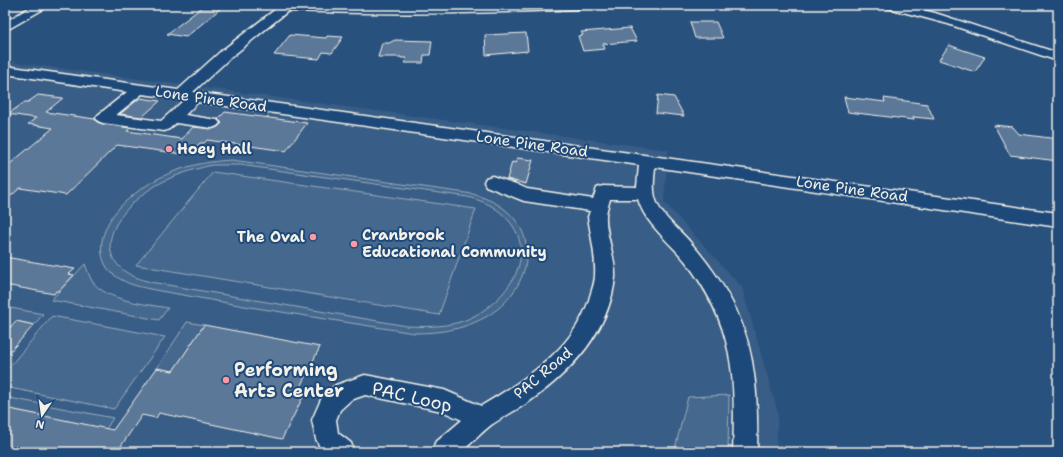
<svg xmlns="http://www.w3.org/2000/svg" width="1063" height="457" font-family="'Shantell Sans',sans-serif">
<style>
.built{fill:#375d86}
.green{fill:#45688e;stroke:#9cacbb;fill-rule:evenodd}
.building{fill:#5b7899;stroke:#f4f1e8}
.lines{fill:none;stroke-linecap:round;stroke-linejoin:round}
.minor-casing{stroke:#f4f1e8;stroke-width:3}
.minor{fill:#1f4a7a;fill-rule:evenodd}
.poi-dot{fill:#ff9aa2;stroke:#1f4a7a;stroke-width:1.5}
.labels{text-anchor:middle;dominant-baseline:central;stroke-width:4;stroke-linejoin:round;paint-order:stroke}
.street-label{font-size:15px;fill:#f4f1e8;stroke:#1f4a7a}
.poi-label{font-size:15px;font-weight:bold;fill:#f4f1e8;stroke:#1f4a7a;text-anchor:start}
.near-poi-label{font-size:18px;font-weight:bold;fill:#f4f1e8;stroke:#1f4a7a;text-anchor:start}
.near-street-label{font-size:18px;fill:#f4f1e8;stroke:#1f4a7a}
</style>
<rect width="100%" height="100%" fill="#28517e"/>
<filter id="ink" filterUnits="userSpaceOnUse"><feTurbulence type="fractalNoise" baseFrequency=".025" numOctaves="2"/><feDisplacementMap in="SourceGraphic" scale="8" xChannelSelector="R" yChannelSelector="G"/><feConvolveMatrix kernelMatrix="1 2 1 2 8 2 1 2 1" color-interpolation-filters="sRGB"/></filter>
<g filter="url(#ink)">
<path class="built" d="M5,61L668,150L664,202L742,287L778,413L776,452H5Z"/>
<path class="green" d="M232,160L473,194C484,198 494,201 503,208C546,240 525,296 484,318C461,330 439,333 414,333C357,324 300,315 244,306C220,302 196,297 172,293C160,291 148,289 137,286C128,284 114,277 108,269C93,248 106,220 123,204C153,175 190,162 232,160ZM212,165H240L468,197C478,200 488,203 496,209C546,245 512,299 468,319C449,327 428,327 407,326L150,282C140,279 130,276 122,269C91,242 128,203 152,188C170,176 191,170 212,165Z
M213,172L476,209L439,315L136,265Z
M85,264C87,269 89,276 92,281C106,301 146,304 168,308L159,320L51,300Z
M5,307L43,314L34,325L16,321L5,333Z
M52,316L165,337L114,409L5,387V372Z
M187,322L204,325L173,371L157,368Z
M729,395L728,452H674L688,397Z
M5,397L113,418L106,429L5,408Z"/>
<path class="building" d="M205,5H217L220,9L186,37L167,34Z
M690,22H716L723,38H695Z
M630,28L637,41L603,44L605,49L583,51L578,36L583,35L581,32Z
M526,33L528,51L486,55L485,35Z
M290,35L326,38L327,36L343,37L332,53L323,52L319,59L274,55Z
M395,40L432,41L430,55H424L423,63H405L406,58H401V57H378L382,43H389Z
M949,45L963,50L985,57L975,72L939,60Z
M38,95L63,98L46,112L95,119L97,122L103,124L130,128L127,131L182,139L193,127L212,129L218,127L222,123L218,119L225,112L307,123L286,151L207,140L204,143H200L193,150L182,154L117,145L66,195L20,188L5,201V168L53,128L28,124L36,118L8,114L25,102H28Z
M658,95L674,97L684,116L656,113Z
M844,97L885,102L884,98L927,104L934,119L913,117L914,120L848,112Z
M140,98L160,101L142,117L120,114Z
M994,125L1013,127L1019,134L1058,139V161L1010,155Z
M517,158L533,160L526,184L507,179L512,162L516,163Z
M5,257L75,269L69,274L74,275L59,291H56L54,294L5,285Z
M16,321L34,325L5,357V333Z
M204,325L320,347L299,389L306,391L282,439L159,413L156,418L142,415L117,452H5V408L113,430L157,368L173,371Z"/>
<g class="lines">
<defs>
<path id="minor" d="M34,5H49L47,7L5,31V22Z
M281,5L395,7L584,5L582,7L578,9C481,14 385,15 288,11L230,58L193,92L1058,213V227L655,167C654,179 652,192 657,203C663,218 680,230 690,242C708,262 724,285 736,310C757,355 758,403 757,452H733C736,376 734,325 686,262C670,242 645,224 638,199H610C609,204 606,211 606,216C605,234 616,257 615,277C610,330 572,371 530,401C517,410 504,416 491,425C481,433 471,443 462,452H432L435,443L462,420L442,411L365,395L351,400L340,410L336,420L338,433L351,443L354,452H324L320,447L316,439L312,420L323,395L336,385L365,375L444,390L481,406C527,378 577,348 591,293C593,287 595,281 595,275C596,256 591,236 588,217L590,211L524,201L486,186L484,182L486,178L492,176L516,184L527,189L593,199L597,188L603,186L637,187L639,165L198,102L185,115L217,120L220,123L217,126L212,128L176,123L169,129L164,131L103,123L98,121L96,118L98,115L127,92L5,74V66L178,90L220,52ZM142,94L181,99L184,100L161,121L116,115Z
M882,5H903L935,13L1058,53V61L948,24L884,7Z"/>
</defs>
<use href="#minor" class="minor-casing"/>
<use href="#minor" class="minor"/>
</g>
</g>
<g class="poi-dot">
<circle cx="169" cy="149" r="4"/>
<circle cx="313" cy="237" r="4"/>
<circle cx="354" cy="244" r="4"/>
<circle cx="226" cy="380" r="4"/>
</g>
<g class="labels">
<g class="street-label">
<text transform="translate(211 99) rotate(8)">Lone Pine Road</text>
<text transform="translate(532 144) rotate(8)">Lone Pine Road</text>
<text transform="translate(852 189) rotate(8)">Lone Pine Road</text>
<text transform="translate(543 373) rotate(-40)">PAC Road</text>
</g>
<g class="poi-label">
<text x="177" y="149">Hoey Hall</text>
<text x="362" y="235">Cranbrook<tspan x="362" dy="17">Educational Community</tspan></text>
<text x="305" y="237" text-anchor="end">The Oval</text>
</g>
<g class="near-poi-label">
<text x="234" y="370">Performing<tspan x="234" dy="21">Arts Center</tspan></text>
</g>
<g class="near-street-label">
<text transform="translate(412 397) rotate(13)">PAC Loop</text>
</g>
</g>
<rect width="1063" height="457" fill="none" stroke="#1f4a7a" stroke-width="20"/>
<rect x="10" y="10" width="1043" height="437" fill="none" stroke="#f4f1e8" stroke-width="1.5" filter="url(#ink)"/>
<g transform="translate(42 415) rotate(193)" stroke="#1f4a7a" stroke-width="3" paint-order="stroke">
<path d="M0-3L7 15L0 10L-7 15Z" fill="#f4f1e8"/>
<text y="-6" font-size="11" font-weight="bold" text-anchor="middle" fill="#f4f1e8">N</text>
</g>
</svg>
